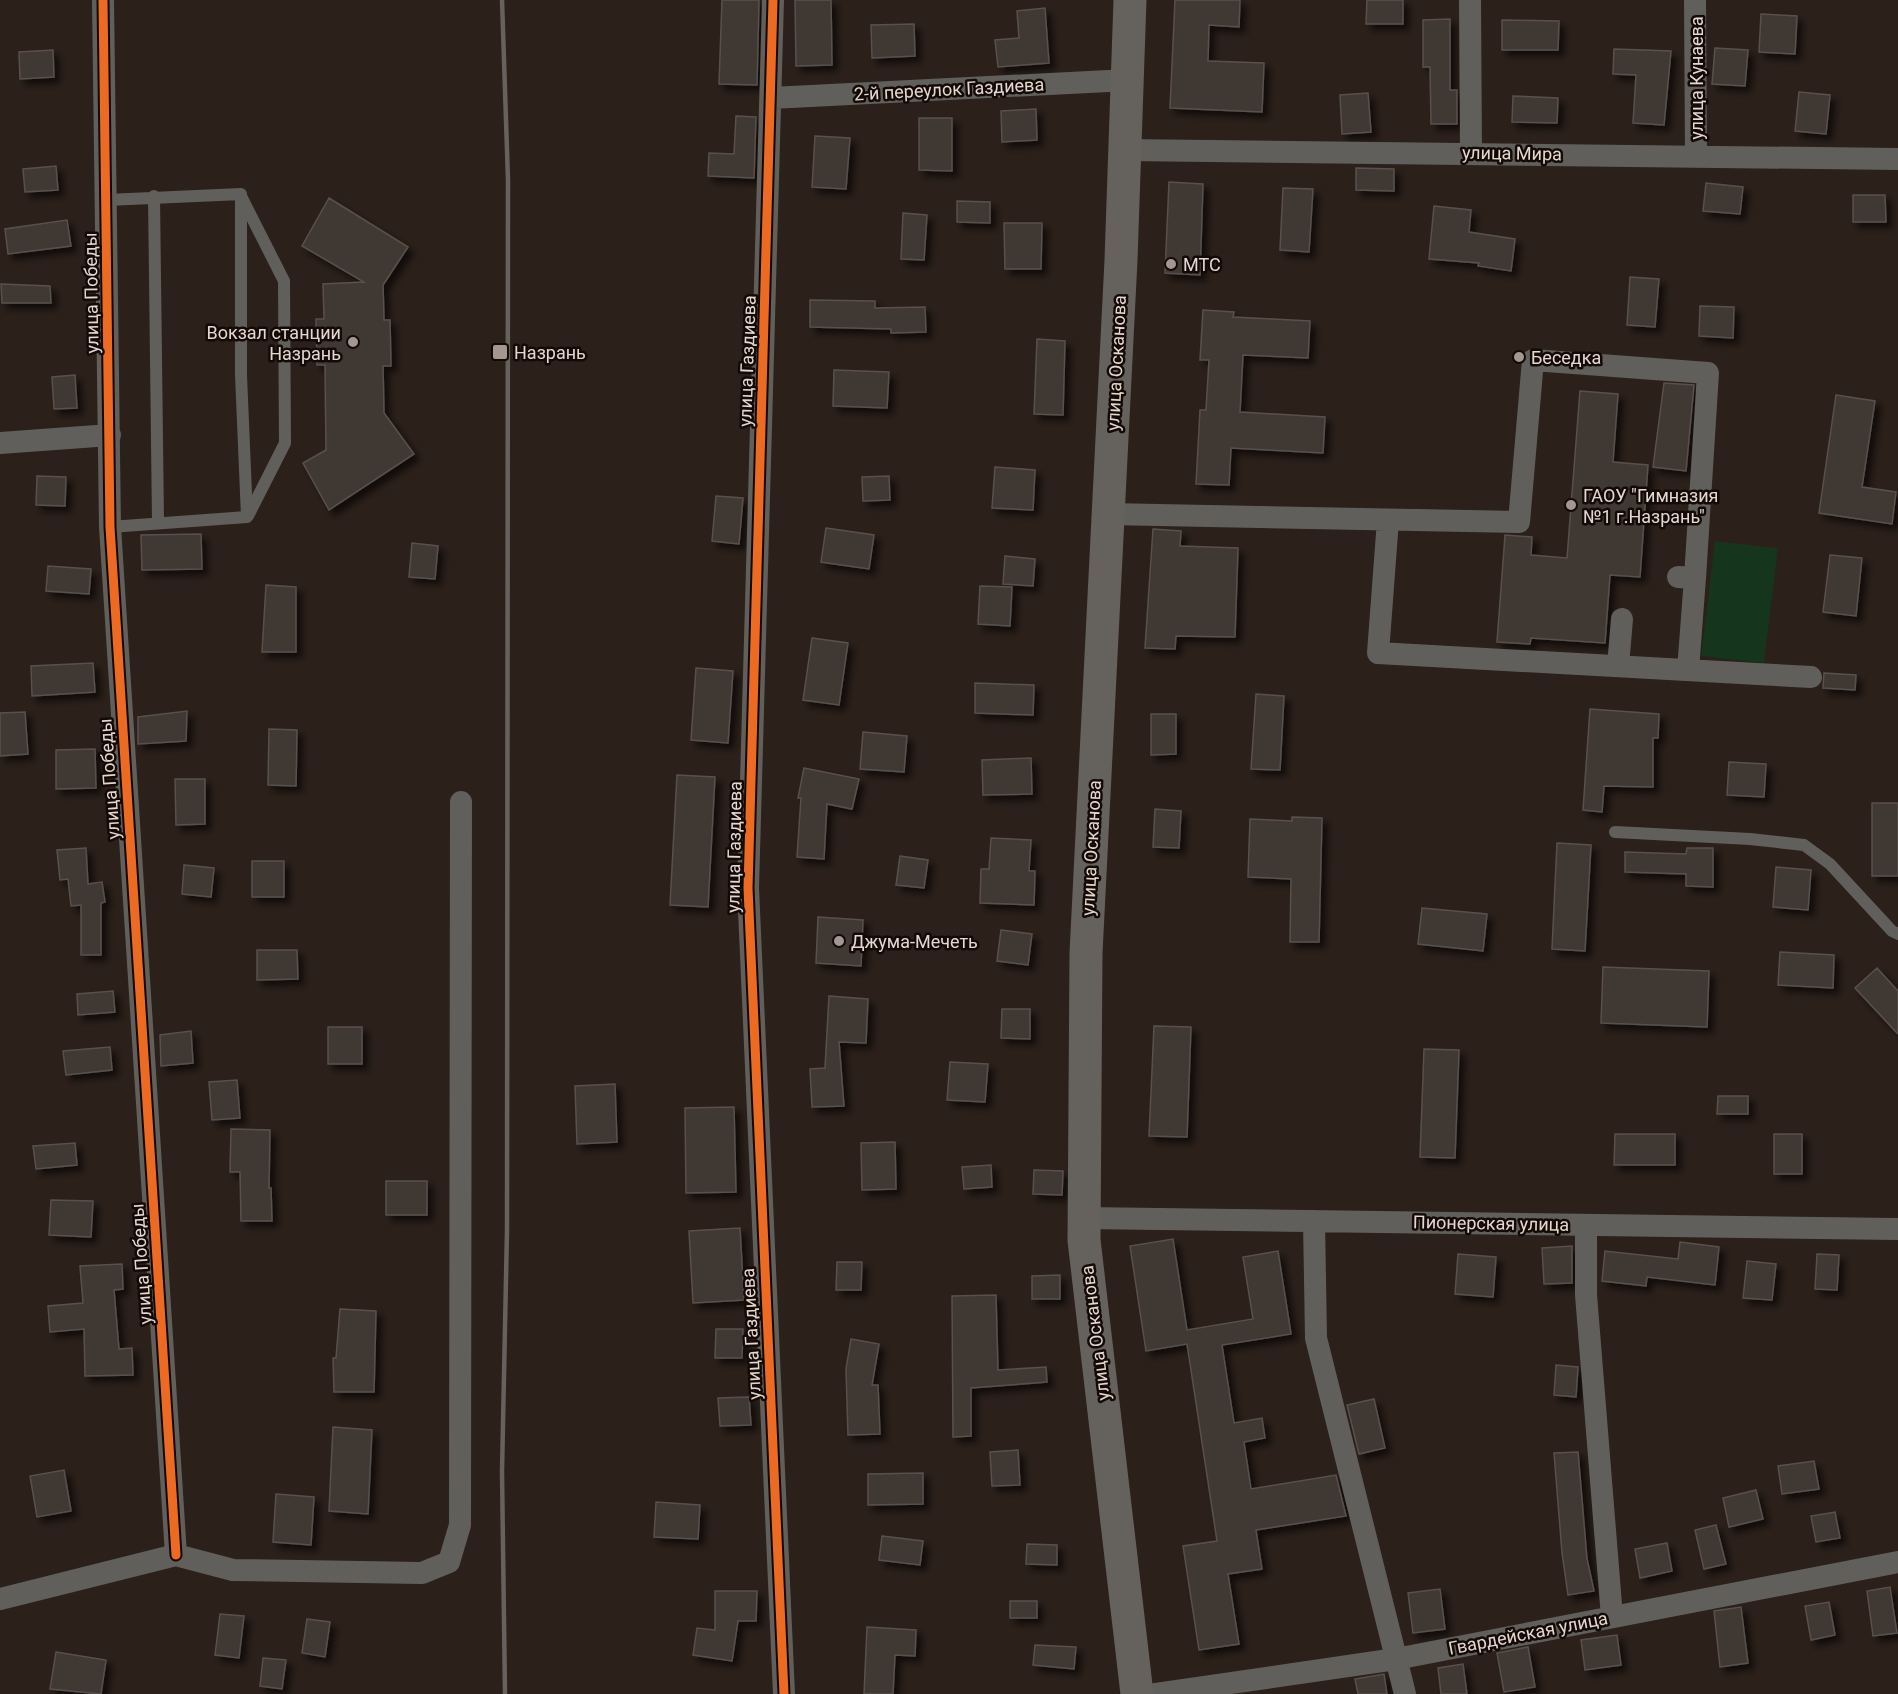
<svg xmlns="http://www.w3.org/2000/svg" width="1898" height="1694" font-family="Roboto,sans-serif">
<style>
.green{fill:#15351d}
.building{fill:#403732;stroke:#5a504c;stroke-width:1.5;filter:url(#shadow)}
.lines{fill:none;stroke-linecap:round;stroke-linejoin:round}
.service{stroke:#615f5b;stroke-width:12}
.minor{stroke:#615f5b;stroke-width:22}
.secondary{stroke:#65615c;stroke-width:33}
.rail{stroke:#66615d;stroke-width:4.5}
.cycleway-casing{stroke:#130a06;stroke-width:13}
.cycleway{stroke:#ed6a23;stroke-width:9}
.poi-dot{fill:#a39790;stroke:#130a06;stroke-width:2}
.labels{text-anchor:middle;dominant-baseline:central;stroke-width:5;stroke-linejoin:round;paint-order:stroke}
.street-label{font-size:18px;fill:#e4d7d0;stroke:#130a06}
.poi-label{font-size:18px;fill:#e4d7d0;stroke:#130a06;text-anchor:start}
</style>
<defs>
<filter id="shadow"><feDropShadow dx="5.5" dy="5.5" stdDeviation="3" flood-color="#0009"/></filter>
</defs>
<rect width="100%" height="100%" fill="#2b201a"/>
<path class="green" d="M1715,541L1778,548L1764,663L1701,656Z"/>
<path class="building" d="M722,0H759L757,85L719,84Z
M795,0H831L832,65L796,66Z
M1175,0H1240L1239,27L1209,25L1208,61L1264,63L1262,112L1170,108Z
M1367,0H1403V24H1366Z
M1045,8L1049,63L998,67L995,40L1019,38L1017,11Z
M1761,14L1797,16L1795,54L1759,52Z
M1450,19V90H1457V124H1431L1430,67H1423V20Z
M1502,20L1559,21L1558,50H1502Z
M914,24L915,56L872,58L871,25Z
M1715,48L1748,50L1745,86L1712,84Z
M1614,49L1671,51L1664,125L1633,123L1636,75L1613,74Z
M53,50L54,77L20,79L19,52Z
M1799,92L1830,95L1826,134L1795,131Z
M1368,93L1371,132L1342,134L1340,95Z
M1513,96L1558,98L1557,123L1512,122Z
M1036,109L1037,140L1002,142L1001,111Z
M736,116L756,117L754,178L708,176L709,153L734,154Z
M919,118H952V171L919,170Z
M815,136L850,138L846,189L812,187Z
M56,166L58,190L25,192L23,169Z
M1356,168L1394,169V191L1356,190Z
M1169,182L1203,184L1200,275L1165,273Z
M1706,183L1743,187L1740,214L1703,211Z
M1283,188L1313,189L1309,252L1280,250Z
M1853,195H1885L1886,222H1853Z
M329,198L408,247L383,285L384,320H390L391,366H383L384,413L414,454L329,510L303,463L326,450L325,365H317L316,319H324L323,284L364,282L302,246Z
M957,201L990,202V223L957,222Z
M1434,206L1471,210L1469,232L1515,239L1511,271L1478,266L1479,263L1429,259Z
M903,213L927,215L924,260L901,259Z
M67,220L71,246L8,254L5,229Z
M1004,223H1042L1041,269H1005Z
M1630,277L1659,279L1655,327L1627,325Z
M1,284L50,286L51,303H2Z
M810,300L875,301V308L925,307L926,332L891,333V329L810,327Z
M1700,306L1734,307L1733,338L1699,336Z
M1203,310L1234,312L1233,317L1310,321L1308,358L1243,355L1240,412L1325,417L1323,453L1231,448L1229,485L1196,484L1200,410H1206L1209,360H1200Z
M1037,339L1065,341L1063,415L1034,414Z
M834,370L889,372L887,408L833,406Z
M75,375L77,408L54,409L52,377Z
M1664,383L1694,385L1686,471L1653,467Z
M1580,391L1618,394L1613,462L1648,465L1640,577L1610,575L1605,643L1531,638L1530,644L1497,642L1505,535L1532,537L1531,555L1567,558Z
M1836,395L1875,401L1862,487L1896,492L1892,524L1819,513Z
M995,467L1035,470L1033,510L992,508Z
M37,476L66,477L65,506L36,505Z
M889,476L890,500L863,501L862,477Z
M716,496L743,498L739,544L712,541Z
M826,528L874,535L869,569L821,562Z
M1153,529L1181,531L1180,546L1238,548L1235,637L1176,636L1175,649L1145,648Z
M201,534L202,569L142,570L141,535Z
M412,543L438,546L435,579L409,577Z
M1830,555L1862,558L1856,616L1823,612Z
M1005,556L1035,559L1033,586L1003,584Z
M48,566L91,569L89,594L46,591Z
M266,585L296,587V652H262Z
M980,586L1012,587L1010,626L978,624Z
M812,638L848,643L839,705L803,700Z
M93,663L95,692L32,696L31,666Z
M696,668L733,671L728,743L691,740Z
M1824,673L1856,675L1855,690L1823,688Z
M975,683L1034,685L1033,715L975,713Z
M1256,694L1284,696L1280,770L1251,769Z
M1590,709L1659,714L1658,738H1653V787L1604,786L1602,812L1583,810Z
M187,711L186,741L138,744V717Z
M25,712L28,754L0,756V713Z
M1151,714H1176V754L1151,755Z
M269,729L297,730L296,786L268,785Z
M863,732L907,736L904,772L860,769Z
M95,749L96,788L56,789V750Z
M1031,758L1032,794L983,795L982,760Z
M1729,762L1766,764L1764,797L1727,795Z
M804,768L859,779L852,809L827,804L824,859L797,857L801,798H798Z
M677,775L715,777L708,907L670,905Z
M175,779H205V824L176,825Z
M1872,803H1898V876H1872Z
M1155,809L1181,811L1179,848L1153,847Z
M1292,817L1322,818L1319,942H1290L1291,879L1248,877L1250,819L1292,821Z
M991,838L1031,840L1029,871H1035L1034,905L980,903L981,869H989Z
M1557,843L1591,845L1585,951L1552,949Z
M86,848L88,884L102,882L105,902L101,903V955H81V905L71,906L68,879L60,880L57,850Z
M1687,848H1713V887L1686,886V874L1625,872V852L1686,854Z
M900,856L928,860L924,888L896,885Z
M252,861H284V897H252Z
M184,865L214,868L211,897L182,894Z
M1776,867L1811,870L1808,910L1773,907Z
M1422,908L1487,914L1483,951L1418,944Z
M818,917L863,920L861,966L816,963Z
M1001,930L1032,934L1028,965L997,961Z
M257,950H297L298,979L257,980Z
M1780,952L1834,955L1833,988L1778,985Z
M1603,967L1709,971L1707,1027L1601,1023Z
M1877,968L1898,991V1034L1855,988Z
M113,991L115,1012L78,1015L77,994Z
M829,996L868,999L866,1043L839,1042L844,1106L812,1107L810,1069L825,1068Z
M1002,1009H1030V1039L1001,1038Z
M1154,1026L1191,1027L1187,1137L1149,1136Z
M328,1027H362V1064H328Z
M191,1031L193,1063L161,1066L160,1035Z
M110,1047L112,1070L66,1075L63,1051Z
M1424,1049L1459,1050L1455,1158L1420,1157Z
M950,1062L988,1064L985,1102L947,1100Z
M237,1080L240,1118L212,1120L209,1082Z
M615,1084L617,1142L577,1144L575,1086Z
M1718,1096H1748V1114H1717Z
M734,1107L736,1192L686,1193L685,1108Z
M231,1129L270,1130L269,1188H271L272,1221H241L240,1172H230Z
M1615,1134H1675V1165H1614Z
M1774,1134H1802V1174H1774Z
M895,1142L896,1189L862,1190L861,1143Z
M75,1143L77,1165L36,1169L33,1146Z
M991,1165L992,1187L964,1189L962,1167Z
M1034,1170L1063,1171L1062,1195L1033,1194Z
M386,1181H427V1215H386Z
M51,1200L93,1201L91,1237L49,1235Z
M740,1228L744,1300L693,1303L689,1231Z
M1173,1239L1187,1330L1253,1319L1243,1257L1278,1251L1291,1334L1222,1345L1234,1423L1262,1418L1265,1438L1244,1442L1251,1489L1336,1475L1346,1516L1256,1530L1262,1569L1228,1574L1239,1644L1199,1650L1183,1546L1217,1541L1187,1344L1146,1351L1130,1246Z
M1680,1242L1719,1247L1715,1285L1647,1277L1646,1286L1602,1281L1605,1251L1678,1259Z
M1572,1246V1283L1544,1284L1542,1248Z
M1458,1254L1496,1257L1493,1297L1455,1294Z
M1817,1254L1839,1255L1837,1290L1815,1289Z
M1747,1261L1776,1264L1772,1300L1743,1298Z
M837,1262H862L861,1290H836Z
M122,1264L123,1289L114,1290L119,1349L132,1348L133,1375L85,1376L84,1329L50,1332L48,1306L83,1303L80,1266Z
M1060,1275V1299H1032V1276Z
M996,1295L998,1370L1046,1367L1047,1382L971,1388V1436L953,1437L952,1296Z
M340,1309L376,1311L374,1392H334L333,1358H336Z
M716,1329H743L742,1358H715Z
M851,1339L879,1344L872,1385H878L880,1434L848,1435L846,1369Z
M1556,1365L1578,1367L1576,1397L1554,1395Z
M749,1397L751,1425L720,1426L718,1398Z
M1374,1399L1385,1448L1359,1454L1347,1405Z
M333,1427L372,1430L368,1514L329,1511Z
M1018,1450L1020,1485L992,1486L990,1452Z
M1578,1452L1587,1559L1594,1591L1568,1595L1562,1553L1554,1453Z
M1814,1461L1819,1489L1782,1494L1778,1466Z
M64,1470L71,1511L37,1517L30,1476Z
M923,1473V1504L868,1505V1474Z
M1756,1490L1763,1519L1729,1527L1723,1498Z
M276,1494L314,1497L311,1545L273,1542Z
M656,1502L700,1505L698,1539L654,1537Z
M1835,1512L1840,1538L1816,1542L1811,1516Z
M1716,1525L1726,1564L1704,1569L1695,1530Z
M882,1536L923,1541L920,1565L879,1560Z
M1667,1543L1672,1571L1640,1578L1635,1549Z
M1027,1544L1057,1545V1565L1026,1564Z
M1890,1587L1897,1633L1873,1636L1867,1591Z
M1440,1589L1445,1629L1413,1633L1408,1593Z
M715,1591H757L756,1621H738L732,1661L693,1655L697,1628L715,1630Z
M1010,1601H1037V1618H1010Z
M1829,1602L1835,1635L1811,1640L1805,1606Z
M1741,1607L1748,1663L1720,1667L1714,1611Z
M220,1614L244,1616L239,1658L215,1655Z
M307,1619L330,1622L325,1657L302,1653Z
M867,1627L916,1630L915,1656L895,1655L893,1694H864Z
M1617,1635L1621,1665L1585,1670L1581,1640Z
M1035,1645L1076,1647L1074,1669L1033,1665Z
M1528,1647L1535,1687L1504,1692L1497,1653Z
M56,1652L106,1660L101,1694L50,1689Z
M263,1658L286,1660L282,1689L260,1686Z
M1463,1664L1467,1694H1441L1438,1668Z
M1384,1674L1387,1694H1358L1355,1679Z"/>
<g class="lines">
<path class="service" d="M154,196L158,521
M242,198L284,281L285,443L248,516
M107,200L241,194V375L247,517L110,527
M1615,832L1750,839L1804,845L1830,864L1892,931L1898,934"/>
<path class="minor" d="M103,0L110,527L176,1555
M773,0L748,888L784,1694
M1470,0L1471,153
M1695,0L1696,156
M771,98L1128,80
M1125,150L1898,159
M0,443L110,435
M1108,514L1519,522L1533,360L1708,373L1695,578
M1388,520L1378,653L1811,677
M1678,577L1695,578L1688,670
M1618,666L1622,619
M1084,1218L1898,1229
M1314,1221L1316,1338L1405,1694
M1586,1225V1295L1612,1617
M0,1599L176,1555L233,1570L422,1573L449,1562L460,1525L461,802
M1156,1694L1396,1659L1898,1562"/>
<path class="secondary" d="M1130,0L1121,260L1086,953L1084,1240L1137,1694"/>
<path class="rail" d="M502,0L508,180L507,1230L502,1472L505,1694"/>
<defs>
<path id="cycleway" d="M103,0L110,527L176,1555
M773,0L748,888L784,1694"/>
</defs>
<use href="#cycleway" class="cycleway-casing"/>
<use href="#cycleway" class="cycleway"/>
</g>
<g class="poi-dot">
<circle cx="1171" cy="264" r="6"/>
<circle cx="353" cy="342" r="6"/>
<rect x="492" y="344" width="16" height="16" rx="3"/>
<circle cx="1519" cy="357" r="6"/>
<circle cx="1571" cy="505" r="6"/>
<circle cx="839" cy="941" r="6"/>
</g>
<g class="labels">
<g class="street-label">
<text transform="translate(1696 78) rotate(-90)">улица Кунаева</text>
<text transform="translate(949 89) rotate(-3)">2-й переулок Газдиева</text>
<text transform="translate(1512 153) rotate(1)">улица Мира</text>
<text transform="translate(91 293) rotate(-91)">улица Победы</text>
<text transform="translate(747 361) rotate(-88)">улица Газдиева</text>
<text transform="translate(1116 363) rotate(-87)">улица Осканова</text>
<text transform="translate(109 779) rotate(-94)">улица Победы</text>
<text transform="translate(734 847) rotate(-89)">улица Газдиева</text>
<text transform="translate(1091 848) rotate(-87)">улица Осканова</text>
<text transform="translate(1491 1223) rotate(1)">Пионерская улица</text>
<text transform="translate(141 1264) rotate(-94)">улица Победы</text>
<text transform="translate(1095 1333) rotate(-97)">улица Осканова</text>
<text transform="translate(751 1334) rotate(-93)">улица Газдиева</text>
<text transform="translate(1528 1633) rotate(-11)">Гвардейская улица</text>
</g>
<g class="poi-label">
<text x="1183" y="264">МТС</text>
<text x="341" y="332" text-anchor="end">Вокзал станции<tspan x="341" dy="21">Назрань</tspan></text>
<text x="514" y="352">Назрань</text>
<text x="1531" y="357">Беседка</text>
<text x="1583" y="495">ГАОУ "Гимназия<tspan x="1583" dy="21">№1 г.Назрань"</tspan></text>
<text x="851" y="941">Джума-Мечеть</text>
</g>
</g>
</svg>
